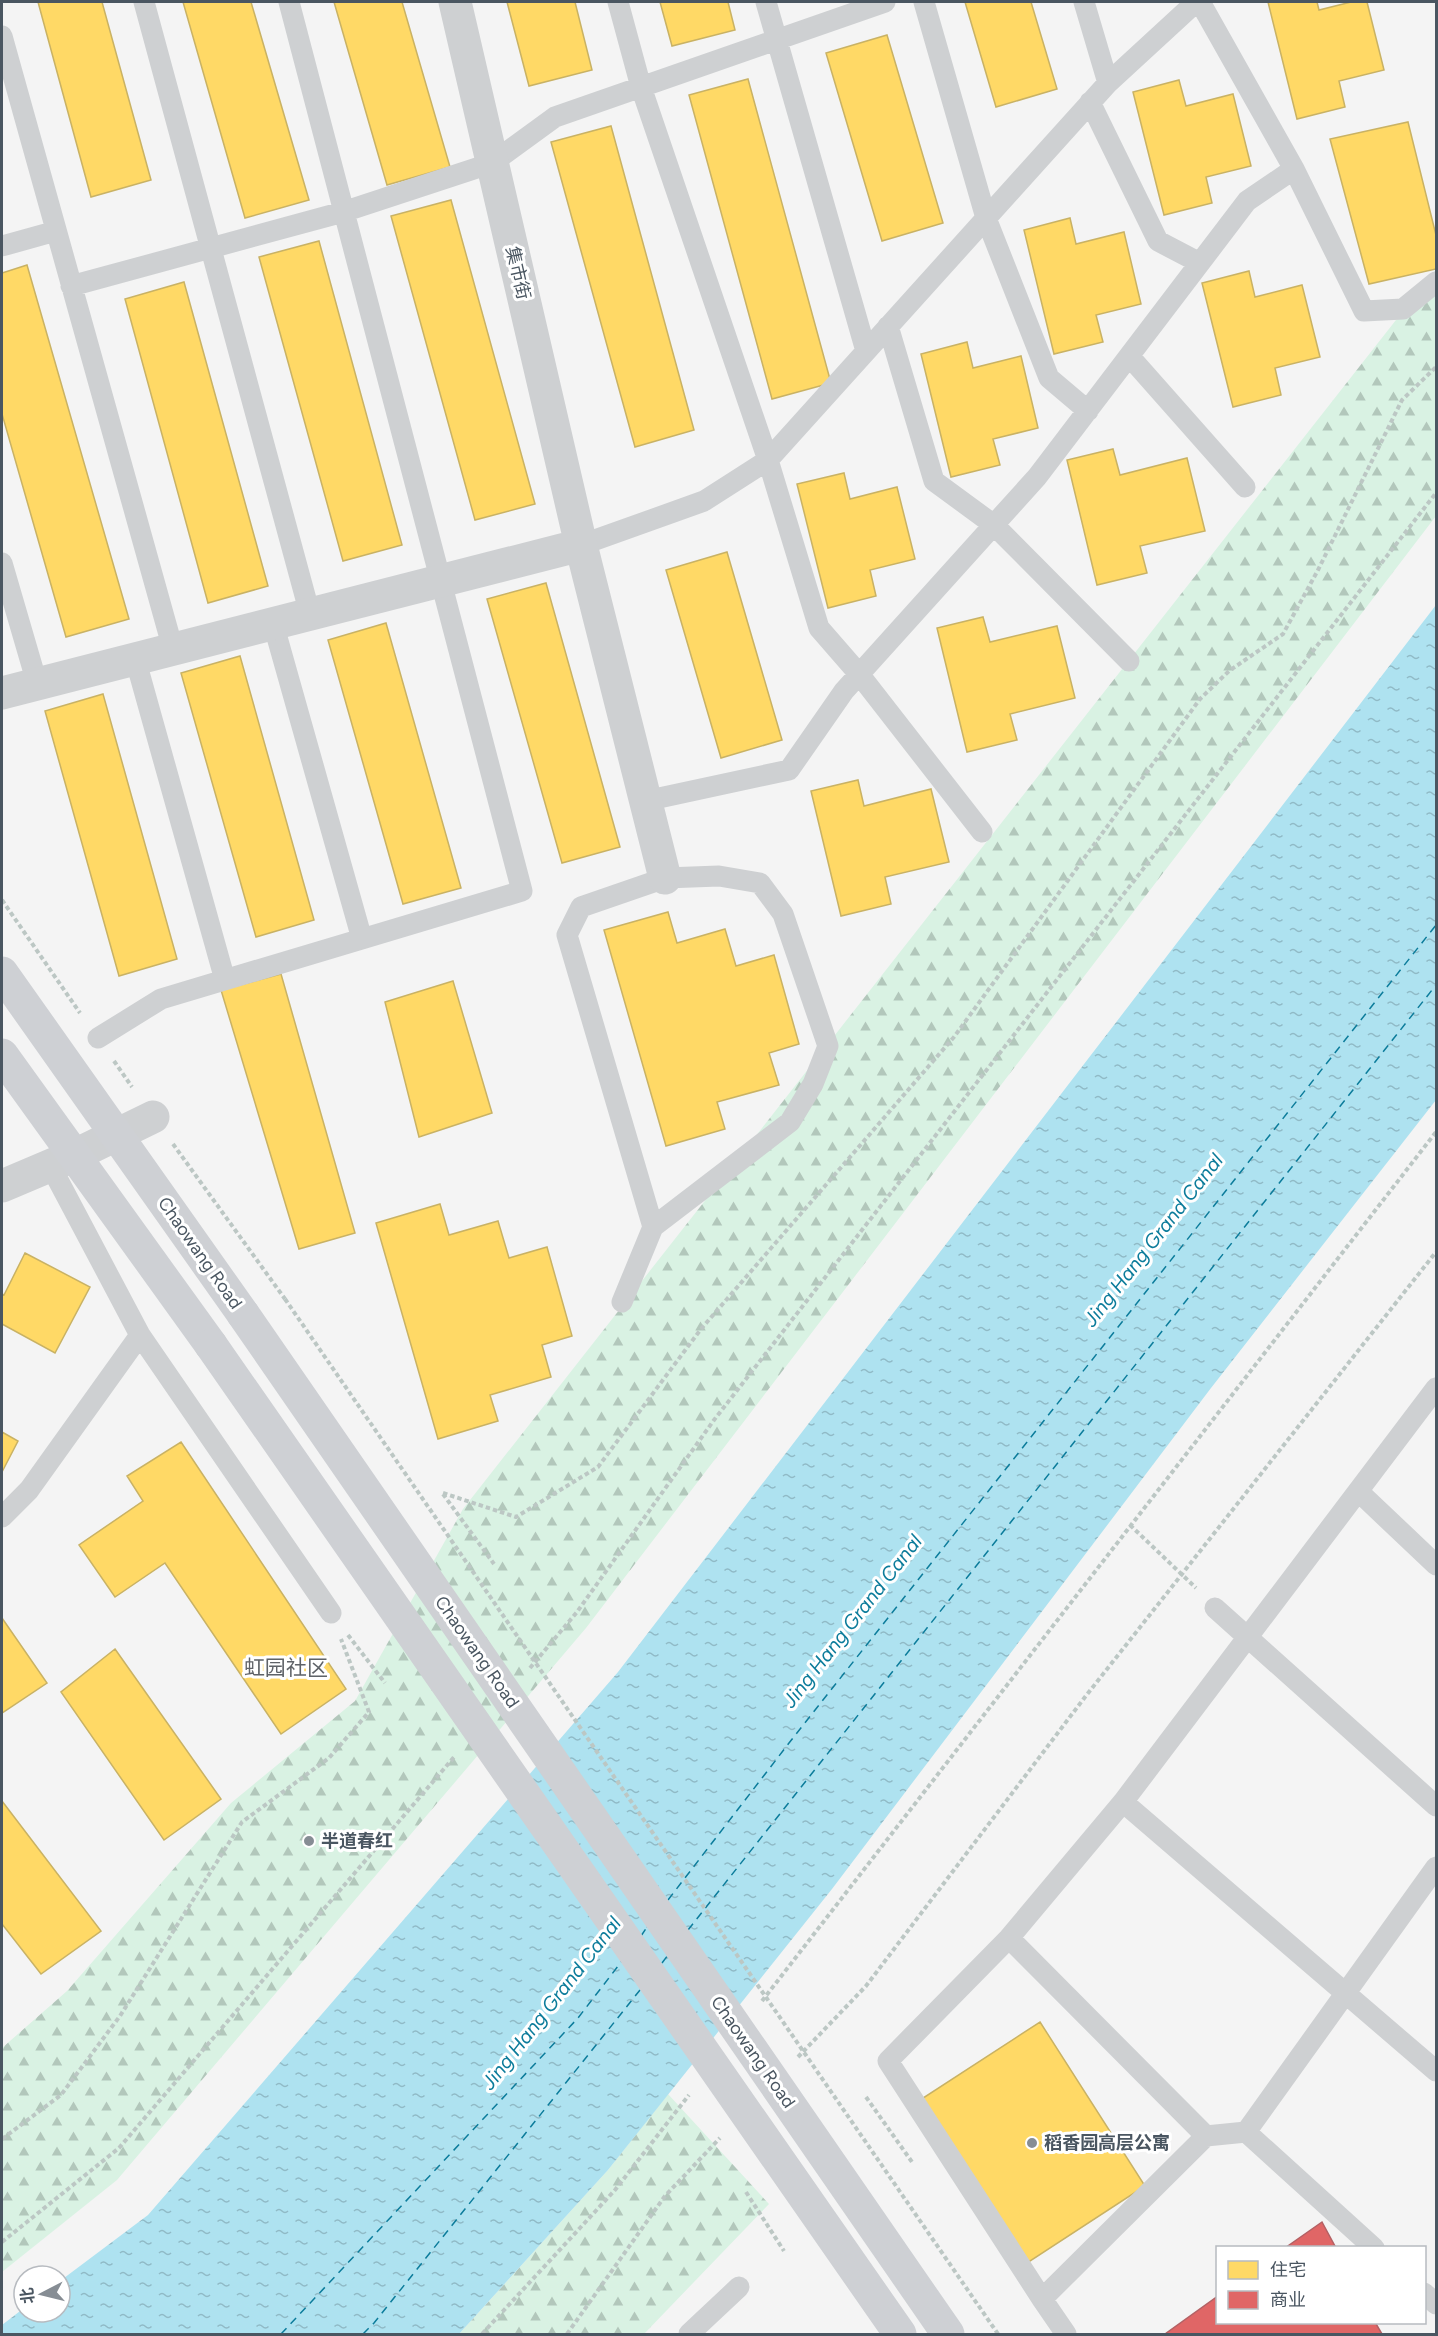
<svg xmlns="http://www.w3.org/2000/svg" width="1438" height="2336" font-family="Figtree,'Noto Sans SC',sans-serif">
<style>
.forest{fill:url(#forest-firs)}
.water{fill:url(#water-ripples)}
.homes{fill:#ffd966;stroke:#c9b264;stroke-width:1.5}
.shops{fill:#e06666;stroke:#b36164;stroke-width:1.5}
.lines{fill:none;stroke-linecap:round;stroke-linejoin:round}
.ferry{stroke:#0c7c9b;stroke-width:1.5;stroke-dasharray:8 6;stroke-linecap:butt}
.path{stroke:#bcc7c4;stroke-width:4;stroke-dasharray:4.5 3;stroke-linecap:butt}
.service{stroke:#ced0d2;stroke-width:21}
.minor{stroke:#ced0d2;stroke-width:33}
.secondary{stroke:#ced0d4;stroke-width:33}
.path-bridge{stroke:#bcc7c4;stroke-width:4;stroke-dasharray:4.5 3;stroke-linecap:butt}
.secondary-bridge{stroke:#ced0d4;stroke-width:33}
.poi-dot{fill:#868d94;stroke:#fff;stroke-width:2}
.labels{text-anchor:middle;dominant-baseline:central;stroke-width:6;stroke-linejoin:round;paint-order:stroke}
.street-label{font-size:18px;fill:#4a5661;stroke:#fff}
.poi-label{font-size:18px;font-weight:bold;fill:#4a5661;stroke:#fff;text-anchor:start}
.water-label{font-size:20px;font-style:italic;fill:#0c7c9b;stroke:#fff}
.quarter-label{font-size:21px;fill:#5f6368;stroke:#fff}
</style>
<defs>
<pattern id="forest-firs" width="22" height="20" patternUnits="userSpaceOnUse" patternTransform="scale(1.5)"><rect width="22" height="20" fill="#d9f2e3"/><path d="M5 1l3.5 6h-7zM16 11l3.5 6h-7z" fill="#b2c7bb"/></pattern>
<pattern id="water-ripples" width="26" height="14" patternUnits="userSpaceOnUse" patternTransform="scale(1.5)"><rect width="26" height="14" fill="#aee2f0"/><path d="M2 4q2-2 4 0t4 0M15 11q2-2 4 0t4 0" fill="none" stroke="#90bac6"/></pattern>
</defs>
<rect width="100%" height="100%" fill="#f4f4f4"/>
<path class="forest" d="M1436,269V516L586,1628L117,2180L2,2272V2048L67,1991L231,1803L355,1701L463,1509Z
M668,2094L769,2204L644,2334H459L608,2170Z"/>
<path class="water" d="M1436,605V1100L1211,1388L832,1889L608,2170L459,2334H2V2325L24,2308V2312H60V2281L148,2215L618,1672Z"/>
<path class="homes" d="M38,2H102L151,180L91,197Z
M183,2H251L309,200L245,218Z
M334,2H402L450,167L387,185Z
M507,2H575L592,70L529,86Z
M660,2H728L735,30L672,46Z
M965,2H1031L1057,89L996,107Z
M1268,2H1317L1319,10L1351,2H1367L1384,70L1339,81L1345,107L1297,119Z
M887,35L943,223L882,241L826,53Z
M748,79L831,383L772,399L689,95Z
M1179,80L1186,106L1233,94L1251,166L1206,177L1212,203L1164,215L1133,92Z
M1408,122L1436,235V269L1369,284L1330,139Z
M611,126L694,430L635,447L551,142Z
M451,200L535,504L475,520L391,216Z
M1070,218L1076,244L1124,232L1141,304L1096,315L1103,342L1054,354L1024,230Z
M319,241L402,545L343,561L259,257Z
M27,265L129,619L66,637L2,414V273Z
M1249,271L1255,297L1302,285L1320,357L1275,368L1281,395L1233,407L1202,283Z
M184,282L268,586L208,603L125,299Z
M967,342L973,368L1021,356L1038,428L993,439L1000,465L951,477L921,354Z
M1113,449L1120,475L1187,458L1205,531L1140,546L1147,573L1097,585L1067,460Z
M844,473L850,499L897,487L915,559L870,570L876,596L828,608L797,484Z
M727,552L782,740L721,758L666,570Z
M546,583L620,847L562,863L487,599Z
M983,617L990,642L1057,626L1075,698L1010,714L1017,740L967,752L937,628Z
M386,623L461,888L403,904L328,640Z
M240,656L314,920L256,937L181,673Z
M103,694L177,959L119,976L45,711Z
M858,780L864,806L931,789L949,862L885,877L891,904L841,916L811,791Z
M668,912L677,943L725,929L736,966L774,955L799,1044L769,1053L779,1085L717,1102L725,1129L666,1146L604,930Z
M281,974L355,1233L299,1249L221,990Z
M453,981L492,1113L419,1137L385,1002Z
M440,1204L449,1235L498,1221L509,1258L547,1247L572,1336L542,1345L551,1377L490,1395L498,1421L438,1439L376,1223Z
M25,1253L90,1287L55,1353L2,1324V1294L4,1295Z
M2,1432L18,1441L2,1472Z
M181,1442L346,1689L281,1734L165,1563L115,1597L79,1545L143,1501L127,1476Z
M2,1618L47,1683L2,1713Z
M115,1649L221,1799L164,1840L61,1692Z
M2,1801L101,1931L41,1974L2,1924Z
M1040,2022L1145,2186L1024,2265L920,2100Z"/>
<path class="shops" d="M1322,2222L1336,2248H1285Z
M1218,2296V2322H1375L1382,2334H1165Z"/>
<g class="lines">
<path class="ferry" d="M668,1900L789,1743L1436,925
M688,1930L1436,985
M641,1936L647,1927
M662,1963L668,1955
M281,2334L578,2018L622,1961
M363,2334L374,2323L640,1990"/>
<path class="path" d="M2,900L80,1013
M114,1061L132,1087
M173,1144L285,1299
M443,1493L516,1517L598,1467L701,1329L954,1037L1200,699L1229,671L1283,634L1318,570L1402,400L1436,367
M443,1494L494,1564
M1130,1525L1196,1588
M348,1635L385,1683
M530,1668L577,1612L714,1420L1436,493
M762,2001L1436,1132
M798,2057L866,1986L1085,1697L1436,1252
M866,2097L912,2162
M2,2139L61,2095L120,2016L242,1822L329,1758L369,1712L341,1639
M746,2192L784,2251
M2,2242L119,2148L455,1756
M482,2334L615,2190L689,2095
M567,2334L665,2196L720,2138"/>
<path class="service" d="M144,2L310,614
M618,2L641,87L768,460L819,628L859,674L982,832
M766,2L866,351
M924,2L986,218L1049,378L1088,411
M1084,2L1108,83
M1200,2L1294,169L1364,311L1403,309L1436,282
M2,36L173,649
M1090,102L1158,241L1200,263
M2,246L56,231
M71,286L343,212L492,163L555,117L885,2
M888,326L934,481L994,525L1129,661
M1130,357L1245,487
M581,545L704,501L768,460L1108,83L1196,2
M2,563L37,683
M273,623L362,939
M135,658L225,980
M645,801L789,770L844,691L1037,477L1247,201L1294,169
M98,1038L161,999L522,891L289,2
M50,1165L140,1335L331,1613
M622,1302L653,1227L567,935L581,907L665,878L719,876L760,883L783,914L828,1046L813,1084L790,1122L653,1227
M1358,1491L1436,1565
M2,1517L29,1490L140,1335
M1215,1608L1436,1806
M1123,1802L1436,2071
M1009,1938L1206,2136L1246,2132L1374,2248
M1246,2132L1436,1867
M1206,2136L1042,2299L888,2061L1009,1938L1123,1802L1436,1388
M1424,2293L1436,2304
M1042,2299L1066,2334
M689,2334L739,2287"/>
<path class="minor" d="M455,2L581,545L665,878
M2,693L581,545
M2,1186L73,1156L153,1117"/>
<path class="secondary" d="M2,973L243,1314
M2,1055L211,1345"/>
<path class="path-bridge" d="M285,1299L998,2334"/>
<path class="secondary-bridge" d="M243,1314L948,2334
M211,1345L900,2334"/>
</g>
<g class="poi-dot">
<circle cx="309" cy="1841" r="6"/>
<circle cx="1032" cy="2143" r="6"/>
</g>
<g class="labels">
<g class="street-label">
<text transform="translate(518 273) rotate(77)">集市街</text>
<text transform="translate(200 1253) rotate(55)">Chaowang Road</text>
<text transform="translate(477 1652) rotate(55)">Chaowang Road</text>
<text transform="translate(753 2052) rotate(55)">Chaowang Road</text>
</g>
<g class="poi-label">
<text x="321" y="1841">半道春红</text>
<text x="1044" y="2143">稻香园高层公寓</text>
</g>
<g class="water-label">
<text transform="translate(1153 1240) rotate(-52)">Jing Hang Grand Canal</text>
<text transform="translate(852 1621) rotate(-52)">Jing Hang Grand Canal</text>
<text transform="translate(551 2003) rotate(-52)">Jing Hang Grand Canal</text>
</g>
<g class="quarter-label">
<text x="286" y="1667">虹园社区</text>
</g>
</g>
<rect width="1438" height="2336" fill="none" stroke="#4a5661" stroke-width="6"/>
<rect x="1216" y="2246" width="210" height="78" fill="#ffffff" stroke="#b7bbc0" stroke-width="1.5"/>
<rect x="1228" y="2261" width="30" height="18" fill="#ffd966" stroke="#b7bbc0" stroke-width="1.5"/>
<text x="1270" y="2276" font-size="18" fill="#4a5661">住宅</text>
<rect x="1228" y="2291" width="30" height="18" fill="#e06666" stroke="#b7bbc0" stroke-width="1.5"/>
<text x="1270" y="2306" font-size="18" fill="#4a5661">商业</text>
<g transform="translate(42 2294) rotate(263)"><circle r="28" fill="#ffffff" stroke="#b7bbc0" stroke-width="1.5"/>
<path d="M0-4.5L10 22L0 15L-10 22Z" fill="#868d94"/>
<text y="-9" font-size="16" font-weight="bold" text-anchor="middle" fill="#4a5661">北</text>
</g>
</svg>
